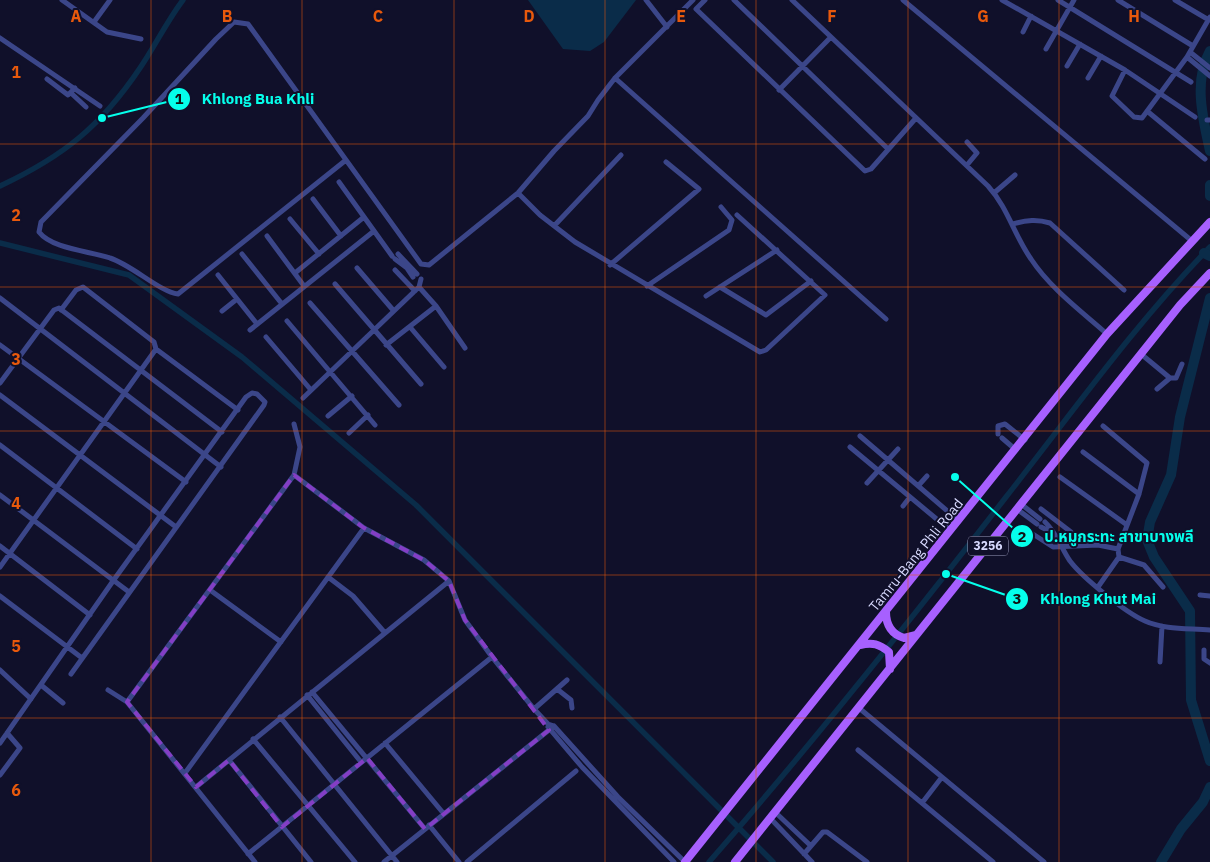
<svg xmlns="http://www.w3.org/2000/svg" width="1210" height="862" font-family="'IBM Plex Sans','Noto Sans Thai',sans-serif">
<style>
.water{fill:#0a2c49}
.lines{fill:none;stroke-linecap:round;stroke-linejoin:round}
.canal{stroke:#0a2c49;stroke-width:5.5}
.river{stroke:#0a2c49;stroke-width:10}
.minor{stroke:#3b4689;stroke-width:5}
.primary{stroke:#a760ff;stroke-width:8}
.marked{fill:none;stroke:#843ec5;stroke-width:4;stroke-dasharray:10 6;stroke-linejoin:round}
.grid{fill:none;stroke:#e8590c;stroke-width:1;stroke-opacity:0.55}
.labels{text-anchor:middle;stroke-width:4;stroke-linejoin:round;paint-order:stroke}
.shield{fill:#10102a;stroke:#9d9ebf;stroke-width:1}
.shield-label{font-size:12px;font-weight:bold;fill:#d9dbff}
.street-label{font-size:14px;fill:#d9dbff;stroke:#10102a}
.grid-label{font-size:16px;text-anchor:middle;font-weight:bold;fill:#e8590c;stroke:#10102a;stroke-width:4;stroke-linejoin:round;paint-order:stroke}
.leader{fill:none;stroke:#05ffeb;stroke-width:2}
.callout-dot{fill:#05ffeb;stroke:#10102a;stroke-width:2}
.mark-label{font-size:15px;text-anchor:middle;font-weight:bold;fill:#111}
.callout-label{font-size:15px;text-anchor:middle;font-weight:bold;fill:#05ffeb;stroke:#10102a;stroke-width:4;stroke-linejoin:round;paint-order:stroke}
</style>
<rect width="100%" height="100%" fill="#10102a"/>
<!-- water -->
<path class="water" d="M528,0H636L604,42L590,51L563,49Z"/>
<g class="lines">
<!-- canal -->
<path class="canal" d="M0,186C64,156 101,126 140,68C155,46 167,21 183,0
M0,243L129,275L242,357L416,505L773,862
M709,862C812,744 910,621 1006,497C1072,413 1135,324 1210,247"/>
<!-- river -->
<path class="river" d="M1210,51C1193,81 1203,119 1210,151
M1210,185V196
M1204,253L1210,256
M1210,298L1180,417L1171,475L1150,522L1147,540L1154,557L1190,611L1191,700L1210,761
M1161,862L1181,829L1203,802L1210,787"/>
<!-- minor -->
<path class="minor" d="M62,0L107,32L141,39
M646,0L667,27
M705,0L696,9L865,171L871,169L916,118
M734,0L888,149
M792,0L988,186C1008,208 1014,235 1031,259C1050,288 1081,311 1107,334
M903,0L1192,241
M1002,0L1125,70L1195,117
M1058,0L1191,82
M1118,0L1193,46
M1175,0L1209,20
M94,22L110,0
M1023,32L1031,16
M0,38L100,106
M1046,49L1074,0
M1190,52L1210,68
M1187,57L1210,76
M1067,66L1080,44
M1125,70L1112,96L1134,117L1142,118L1187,57L1210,17
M615,78L886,319
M1088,78L1101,56
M47,79L68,95L75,88
M779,90L830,38
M71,93L86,107
M1147,111L1205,159
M1207,120H1210
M346,160L178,294C160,292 132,265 110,258C90,251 52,249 39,232L41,222L143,118L216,39L234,22L248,24L421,264L429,265L518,193L554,151L588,116L598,100L615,78L693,0
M967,165L977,153L967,142
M339,182L392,256
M518,193L540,215L575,242L760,352L766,350L825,295L737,215
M994,193L1015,175
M313,199L341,236
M290,219L319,254
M1013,224C1027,220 1037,219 1050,223L1124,290
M554,226L621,155
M267,236L304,286
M242,254L282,304
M398,254L417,274
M395,259L407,268L413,277
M610,265L699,189L666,162
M357,268L393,310
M395,270L415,291
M295,273L364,217
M218,275L257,324
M335,284L421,384
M647,286L729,230L732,220L721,207
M419,287L436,306L465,348
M720,287L766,315L811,281
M706,296L777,250
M0,298L221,467
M310,303L399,405
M61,310L76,290L83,287L154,342L156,349L238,410
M222,311L237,299
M287,321L375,425
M410,327L444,367
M250,330L374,231
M266,337L311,390
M0,345L186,482
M386,345L436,306
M1141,354L1170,378
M0,383L54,310L59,308L222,432
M1157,389L1170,378H1176L1182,364
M0,395L176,527
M303,398L419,287L421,279
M328,416L352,396
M294,424L300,447L294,475L364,528L424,560L449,581L465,620L492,657L534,709L548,724L554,726L618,797L685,862
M1103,426L1147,463L1139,494L1118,549L1119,557L1144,565L1163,587
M349,433L368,415
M998,434V426L1005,424L1025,440
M860,436L959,521
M1002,438L1016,450
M0,445L137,549
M850,447L951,531
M1083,452L1139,494
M1060,477L1127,525
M867,483L898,449
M918,486L927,476
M0,495L129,592
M1021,504L1040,519
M903,506L910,497
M1017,509L1037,524
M1041,509L1071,532L1081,545
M1045,522C1057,533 1061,548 1070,561C1083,578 1126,613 1145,621C1165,630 1189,628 1210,630
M1022,527L1053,547L1098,545L1118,549
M1041,527L1053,533
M0,546L90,615
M0,567L156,349
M328,577L353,596L385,633
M1098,587L1119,557
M210,590L281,642
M1200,595L1210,596
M0,596L82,658
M1204,650V659L1210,663
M1160,662L1162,626
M0,670L31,699
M41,685L63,703
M557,689L571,700L572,708
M108,690L127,702L255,862
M312,692L425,829
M307,695L361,762
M127,702L294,475
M859,708L1044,862
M534,709L567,680
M280,717L397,862
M548,727L582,767L674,862
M253,739L355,862
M0,743L113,581L246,397L252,393L257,394L265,402L264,405L71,674
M385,743L444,814
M858,750L993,862
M229,760L311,862
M185,773L364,528
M0,775L20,748L7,733
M196,787L449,581
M922,803L942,777
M776,813L811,846
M771,819L812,862
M429,825L459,862
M248,854L492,657
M804,854L823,832H827L867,862
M384,862L554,726
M467,862L576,771"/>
<!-- primary -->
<path class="primary" d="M886,612C886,625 891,634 904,638L916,635
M860,645C873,642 879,644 889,652L890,669
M685,862L1107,334L1210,222
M735,862L1180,305L1210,273"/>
</g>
<!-- marked area -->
<path class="marked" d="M294,475L364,528L424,560L449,581L465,620L549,730L425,829L367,758L282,827L229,760L196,787L127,702Z"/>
<!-- grid -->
<path class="grid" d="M151,0V862M302,0V862M454,0V862M605,0V862M756,0V862M908,0V862M1059,0V862M0,144H1210M0,287H1210M0,431H1210M0,575H1210M0,718H1210"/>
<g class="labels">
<!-- shield labels -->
<rect class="shield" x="968" y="536.5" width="40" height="19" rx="4"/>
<g class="shield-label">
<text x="988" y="550">3256</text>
</g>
<!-- street labels -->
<g class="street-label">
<text transform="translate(916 555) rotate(-51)" y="5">Tamru-Bang Phli Road</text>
</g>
</g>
<g class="grid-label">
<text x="76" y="22">A</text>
<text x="227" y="22">B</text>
<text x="378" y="22">C</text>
<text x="529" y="22">D</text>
<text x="681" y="22">E</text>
<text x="832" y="22">F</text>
<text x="983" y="22">G</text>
<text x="1134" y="22">H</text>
<text x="16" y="78">1</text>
<text x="16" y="221">2</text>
<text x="16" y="365">3</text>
<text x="16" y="509">4</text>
<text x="16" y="652">5</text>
<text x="16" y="796">6</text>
</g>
<!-- callouts -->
<path class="leader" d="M102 118L179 99M955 477L1022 536M946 574L1017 599"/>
<g class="callout-dot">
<circle cx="102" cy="118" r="5"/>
<circle cx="955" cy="477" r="5"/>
<circle cx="946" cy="574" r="5"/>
<circle cx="179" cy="99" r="12"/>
<circle cx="1022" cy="536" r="12"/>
<circle cx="1017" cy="599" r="12"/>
</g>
<g class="mark-label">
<text x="179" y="104">1</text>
<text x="1022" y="542">2</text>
<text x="1017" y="604">3</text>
</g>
<g class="callout-label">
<text x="258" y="104">Khlong Bua Khli</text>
<text x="1119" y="542">ป.หมูกระทะ สาขาบางพลี</text>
<text x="1098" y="604">Khlong Khut Mai</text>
</g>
</svg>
